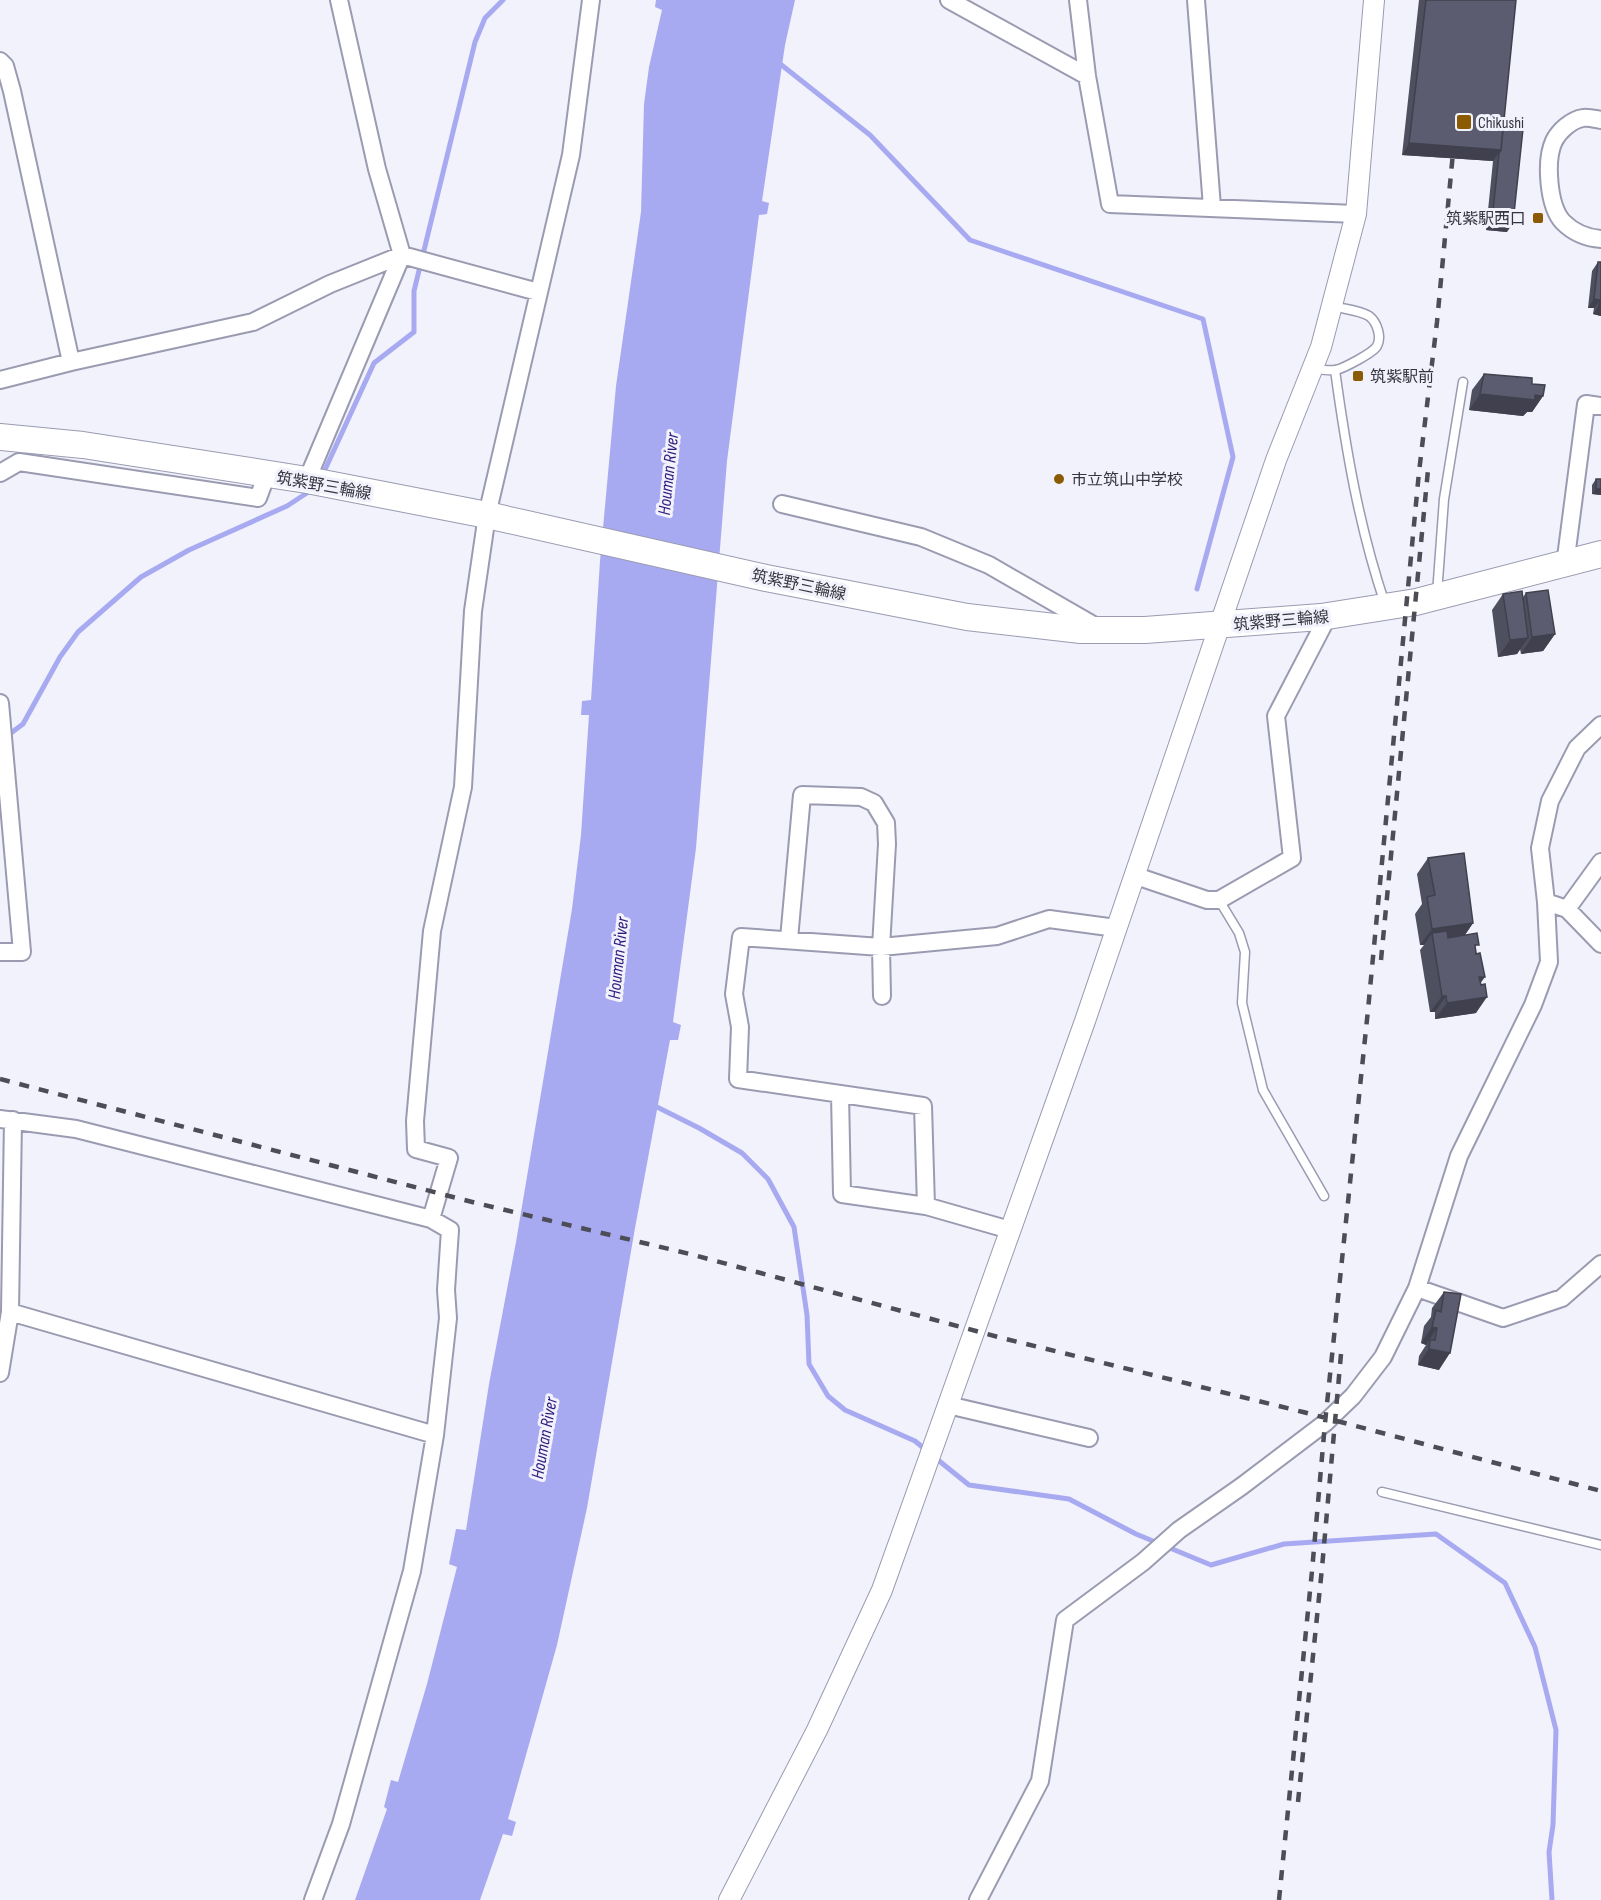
<svg xmlns="http://www.w3.org/2000/svg" width="1601" height="1900" font-family="'Sofia Sans Condensed','Noto Sans JP',sans-serif">
<style>
.water{fill:#a8aaf1}
.lines{fill:none;stroke-linecap:round;stroke-linejoin:round}
.stream{stroke:#a8aaf1;stroke-width:5}
.service-casing{stroke:#9a9bb1;stroke-width:11}
.minor-casing{stroke:#9a9bb1;stroke-width:20}
.tertiary-casing{stroke:#9a9bb1;stroke-width:22}
.primary-casing{stroke:#9a9bb1;stroke-width:28}
.service{stroke:#fff;stroke-width:8}
.minor{stroke:#fff;stroke-width:16}
.tertiary{stroke:#fff;stroke-width:20}
.primary{stroke:#fff;stroke-width:26}
.rail{stroke:#4c4d56;stroke-width:4.5;stroke-dasharray:10 10;stroke-linecap:butt}
.wall{fill:#4e4f5f}
.shaded-wall{fill:#40404e}
.building{fill:#5b5c6f;stroke:#40404e;stroke-width:1.5}
.poi-dot{fill:#8b5b03;stroke:#f1f2fb;stroke-width:2}
.labels{text-anchor:middle;stroke-width:6;stroke-linejoin:round;paint-order:stroke}
.poi-label{font-size:16px;fill:#34353e;stroke:#f1f2fb;text-anchor:start}
.street-label{font-size:16px;fill:#34353e;stroke:#f1f2fb}
.water-label{font-size:18px;font-style:italic;fill:#2e197d;stroke:#f1f2fb}
</style>
<rect width="100%" height="100%" fill="#f1f2fb"/>
<!-- water -->
<path class="water" d="M656,0H795L785,45L762,201L769,203L767,214L759,215L727,461L696,848L673,1022L681,1025L678,1040H670L635,1228L587,1508L557,1645L508,1819L516,1822L512,1836L503,1834L480,1900H355L387,1809L384,1807L391,1780L398,1782L427,1684L457,1567L449,1564L456,1529L466,1530L489,1384L516,1242L572,909L581,835L589,715H581L582,701L591,700L600,561L616,386L641,212L644,104L649,67L662,10L655,7Z"/>
<g class="lines">
<!-- stream -->
<path class="stream" d="M779,63L870,135L970,240L1203,319L1233,457L1197,589
M323,474L374,363L414,332V291L475,42L485,18L503,0
M7,736L23,724L60,657L78,632L141,577L189,550L287,506L313,489
M651,1104L699,1128L742,1153L768,1179L794,1227L807,1315L809,1364L828,1396L845,1410L915,1441L926,1450
M933,1456L969,1485L1069,1499L1136,1534L1211,1565L1284,1544L1436,1534L1505,1583L1535,1647L1556,1730L1553,1825L1549,1852L1552,1900"/>
<defs>
<path id="service" d="M1312,369C1320,369 1329,371 1336,370C1344,368 1373,353 1377,346C1382,337 1377,322 1369,316C1359,310 1343,309 1332,306
M1335,370C1346,450 1359,527 1385,604
M1437,594L1444,499L1463,382
M1219,900L1239,933L1245,952L1242,1003L1263,1090L1324,1196
M1382,1492L1601,1545"/>
<path id="minor" d="M949,0L1087,76
M1078,0L1087,76L1110,204L1356,214
M1196,0L1212,207
M0,61L5,66L12,91L71,362
M1601,120C1595,119 1588,117 1583,118C1571,120 1559,131 1554,141C1545,160 1548,206 1563,222C1573,232 1587,238 1601,239
M0,380L71,362L253,322L330,284L402,255L538,292
M0,473L19,462L258,498L267,474
M307,480L402,255L377,169L339,0
M782,504L921,537L989,565L1100,629
M1565,565L1586,404L1601,406
M0,703L22,952H0
M1142,878L1207,900H1219L1292,858L1276,716L1328,616
M1546,902L1567,909L1601,944
M1567,909L1601,862
M789,939L802,795L861,797L874,803L886,823L887,844L881,947L882,996
M840,1094L842,1194L926,1206L1010,1230
M0,1119L76,1129L431,1219L450,1230L446,1290L448,1318L435,1435L412,1571L341,1824L313,1900
M926,1206L923,1106L738,1079L740,1027L734,994L741,937L881,947L997,936L1049,919L1116,928
M431,1219L449,1158L416,1149L415,1121L432,931L463,787L473,611L487,515L571,155L591,0
M1417,1288L1503,1318L1562,1298L1601,1264
M10,1312L435,1435
M0,1373L10,1312L13,1120
M948,1405L1089,1438
M978,1900L1040,1781L1065,1620L1143,1562L1179,1530L1242,1486L1325,1423L1353,1396L1383,1357L1417,1288L1459,1156L1533,1005L1549,962L1546,902L1540,848L1550,801L1577,748L1601,725"/>
<path id="tertiary" d="M729,1900L817,1730L882,1590L1085,1021L1276,460L1321,347L1356,214L1374,0"/>
<path id="primary" d="M0,437L83,445L307,480L487,515L766,578L967,617L1081,630H1145L1321,617L1416,602L1601,554"/>
</defs>
<!-- service casing -->
<use href="#service" class="service-casing"/>
<!-- minor casing -->
<use href="#minor" class="minor-casing"/>
<!-- tertiary casing -->
<use href="#tertiary" class="tertiary-casing"/>
<!-- primary casing -->
<use href="#primary" class="primary-casing"/>
<!-- service -->
<use href="#service" class="service"/>
<!-- minor -->
<use href="#minor" class="minor"/>
<!-- tertiary -->
<use href="#tertiary" class="tertiary"/>
<!-- primary -->
<use href="#primary" class="primary"/>
<!-- rail -->
<path class="rail" d="M1381,960L1428,470
M0,1079L476,1203L690,1254L1002,1338L1303,1412L1601,1491
M1298,1802L1322,1568L1341,1354
M1279,1900L1312,1571L1325,1423L1368,1010L1419,472L1437,322L1454,142"/>
</g>
<!-- wall -->
<path class="wall" d="M1419,0H1516L1503,127L1507,232L1486,230L1493,161L1402,155Z
M1598,262L1601,316L1593,314L1594,308H1588L1592,271Z
M1484,374L1532,384L1543,396L1532,412H1527L1523,416L1469,410L1472,390Z
M1596,479L1601,495L1592,494V485Z
M1526,593L1555,634L1543,651L1521,654L1520,649L1517,654L1498,657L1492,610L1503,594L1523,597Z
M1428,858L1473,923L1465,935L1476,949L1480,983L1476,1013L1435,1019V1012H1430L1420,950L1424,945H1420L1415,914L1422,904L1417,874Z
M1444,1292L1439,1370L1418,1365L1419,1356L1426,1345L1421,1343L1424,1326L1431,1317L1432,1308Z"/>
<!-- shaded-wall -->
<path class="shaded-wall" d="M1409,143L1501,150L1493,161L1402,155Z
M1492,221L1513,223L1507,232L1486,230Z
M1594,299L1600,300L1594,308H1588Z
M1599,306H1601V316L1593,314Z
M1480,394L1535,395L1543,396L1532,412H1527L1523,416L1469,410Z
M1596,489H1601V495L1592,494Z
M1555,634L1543,651L1521,654L1532,637Z
M1528,638L1517,654L1498,657L1510,640Z
M1473,923L1462,939L1433,943L1432,933L1424,945H1420L1432,929Z
M1479,977H1485L1473,993Z
M1442,996H1446L1435,1012H1430Z
M1487,997L1476,1013L1435,1019L1447,1003Z
M1432,1327L1437,1328L1426,1345L1421,1343Z
M1429,1349L1450,1353L1439,1370L1418,1365Z"/>
<!-- building -->
<path class="building" d="M1426,0H1516L1501,150L1409,143Z
M1503,127L1523,129L1513,223L1492,221L1499,153L1501,150Z
M1598,262H1601V306H1599L1600,300L1594,299Z
M1484,374L1532,378V384L1545,385L1543,396L1535,395V400L1480,394Z
M1596,479H1601V489H1596Z
M1548,590L1555,634L1532,637L1526,593Z
M1522,591L1528,638L1510,640L1503,594Z
M1464,853L1473,923L1432,929L1427,897L1435,895L1428,858Z
M1447,931L1448,938L1477,933L1479,945H1475L1476,954L1480,953L1485,977H1479L1481,985L1485,984L1487,997L1447,1003L1446,996H1442L1432,933Z
M1444,1292L1461,1294L1450,1353L1429,1349L1430,1340H1435L1437,1328L1432,1327L1436,1310L1441,1312Z"/>
<!-- markers -->
<g class="poi-dot">
<rect x="1456" y="114" width="16" height="16" rx="3"/>
<rect x="1532" y="212" width="12" height="12" rx="3"/>
<rect x="1352" y="370" width="12" height="12" rx="3"/>
<circle cx="1059" cy="479" r="6"/>
</g>
<g class="labels">
<!-- poi labels -->
<g class="poi-label">
<text x="1478" y="128">Chikushi</text>
<text x="1526" y="224" text-anchor="end">筑紫駅西口</text>
<text x="1370" y="382">筑紫駅前</text>
<text x="1071" y="485">市立筑山中学校</text>
</g>
<!-- street labels -->
<g class="street-label">
<text transform="translate(324 485) rotate(10)" y="6">筑紫野三輪線</text>
<text transform="translate(799 584) rotate(12)" y="6">筑紫野三輪線</text>
<text transform="translate(1281 620) rotate(-5)" y="6">筑紫野三輪線</text>
</g>
<!-- water labels -->
<g class="water-label">
<text transform="translate(668 474) rotate(-84)" y="6">Houman River</text>
<text transform="translate(618 958) rotate(-84)" y="6">Houman River</text>
<text transform="translate(544 1438) rotate(-80)" y="6">Houman River</text>
</g>
</g>
</svg>
